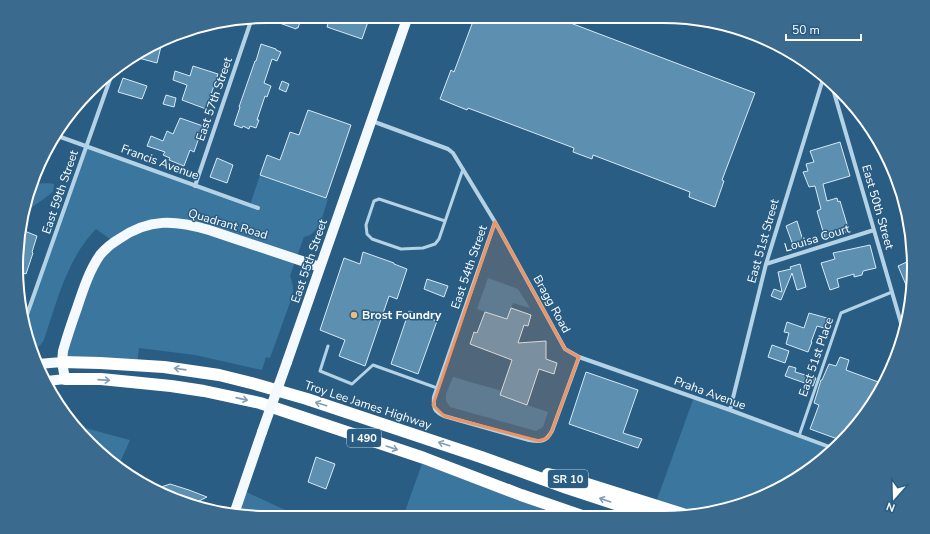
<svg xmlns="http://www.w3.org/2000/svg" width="930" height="534" font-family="'Nunito Sans',sans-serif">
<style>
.green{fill:#3a769e}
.building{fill:#5d8fb0;stroke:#d6e9f5}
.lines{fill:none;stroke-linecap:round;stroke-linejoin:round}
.lane{stroke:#b3d2e6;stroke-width:3}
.street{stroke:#b3d2e6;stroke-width:4}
.primary{stroke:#f4f9fe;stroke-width:10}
.highway{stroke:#fff;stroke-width:12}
.primary-bridge{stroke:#f4f9fe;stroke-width:10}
.oneway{stroke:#7f9eb5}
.marked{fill:#f09361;fill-opacity:0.2;stroke:#f09361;stroke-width:3;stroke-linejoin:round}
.poi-dot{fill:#edbc7a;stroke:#295d83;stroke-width:1.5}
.labels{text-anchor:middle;stroke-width:3;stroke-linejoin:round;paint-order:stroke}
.shield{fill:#295d83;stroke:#bfceda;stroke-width:1}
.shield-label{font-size:11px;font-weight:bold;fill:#fff}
.street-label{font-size:12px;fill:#fff;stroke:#295d83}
.poi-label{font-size:12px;font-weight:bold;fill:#fff;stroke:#295d83;text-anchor:start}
.rim{fill:none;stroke:#fff;stroke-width:2}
</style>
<rect width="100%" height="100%" fill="#295d83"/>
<!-- green -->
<path class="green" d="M87,146L250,205L260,175L328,199C325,208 320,230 310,235C309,236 306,236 304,237L290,276C293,283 294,290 292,297L270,358L266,357L262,370L195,355L139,348L137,364L62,362L84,287L114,242L96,229C67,259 57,301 44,340C41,346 37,348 30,350L24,323Z
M48,183L54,184L53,192L23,214L25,202L33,184Z
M488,278L518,289L530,308L513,303L507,319L477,309Z
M453,377L502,391L501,396L548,412L543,427L536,431L450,407L446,401V394Z
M694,397L835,449L789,484L743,505L689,516L655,505Z
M74,425L130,440L118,467Z
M424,458L582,517H403Z
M242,490L296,515L342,517H250L234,514Z"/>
<!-- building -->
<path class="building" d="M267,16H291L301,19L298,28H296V29L263,17Z
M330,16H370L362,39L327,27Z
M475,16H552L755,93L722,180L724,181L715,207L689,197L690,192L593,155L592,159L573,152L574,148L468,108L467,110L440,99L451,70L454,72Z
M162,42L157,63L135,57Z
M261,44L276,49V50L281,52L277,61L272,59L264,83L271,86L267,97L265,96L257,120H259L256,128L250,126L249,129L243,126L242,128L234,125L240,107H239L255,61H256Z
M193,66L218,74L206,109L182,100L187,85L173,80L175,71L190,76Z
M123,78L147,86L142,99L118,92Z
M282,81L289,84L286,92L279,89Z
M166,95L176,98L174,107L163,104Z
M308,110L351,125L326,198L260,175L267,155L280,160L290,132L299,135Z
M180,118L203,126L194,152L190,150L184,166L169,160L170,158L163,155L165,152L147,146L151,136L163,141L167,131L173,134Z
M840,142L850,176L823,184L827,201L837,198L838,202L840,201L849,231L825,238L817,211L821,209L815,186L809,187L803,172L808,171L806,164L814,162L810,151Z
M217,158L233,165L227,183L210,177Z
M797,221L804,244L794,248L786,226Z
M22,230L37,236L32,252L33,253L26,274L18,271Z
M870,245L876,268L863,271L862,275L854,277V274L837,279L839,287L830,290L821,263L835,259L833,253Z
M363,252L394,263V264L407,269L397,299L389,296L365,366L339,356L345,340L320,330L344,258L360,264Z
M909,261V292L898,266Z
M800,264L806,287L797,290L792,273L781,300L771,296L774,289L782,292L778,272L791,269L790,267Z
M427,279L448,286L444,297L424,289Z
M511,308L531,315L528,326L524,325L518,343L546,341V359L557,363L554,374L539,369L527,405L500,395L512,360L470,344L474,332L477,333L485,312L507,319Z
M409,311L437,321L418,374L391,364Z
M809,313L827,318L824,328L817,326L811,342H812L808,352L786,344L789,333L784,332L787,322L804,328Z
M772,345L789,351L785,363L768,357Z
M840,357L849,360L846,370L881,383L872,406L843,441L810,429L819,405L814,403L821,380H822L829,364L836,366Z
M789,366L796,368L795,372L816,378L813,386L785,376Z
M586,372L638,390L623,433L642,439L638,448L569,424Z
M316,457L335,464L326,489L308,482Z
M170,484L189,490L207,497L195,503L184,504L168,496L161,487Z"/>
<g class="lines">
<!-- lane -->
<path class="lane" d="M445,221L379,199L374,201L366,225L367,234L372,239L401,249L423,248L435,244L439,239L463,169
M328,346L320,371L352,384L373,365L437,388
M799,436L841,313L892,292"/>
<!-- street -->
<path class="street" d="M833,89L903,330
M372,121L448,149L453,153L495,222L565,349L579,357L730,410L835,449
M55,135L258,208
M195,186L252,18
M495,222L434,397C433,408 434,411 444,416L529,440C541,442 546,442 552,431L579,357
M766,264L874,230
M24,323L114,68
M730,410L766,264L823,79"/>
<!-- primary -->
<path class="primary" d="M287,362L408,16
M38,364L62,362
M47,381L65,379L62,362L63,351C67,337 72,322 77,308C83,290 89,271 100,255C105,249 112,243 119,239C149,218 175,220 209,230L320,267
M234,514L262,432"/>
<!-- highway -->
<path class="highway" d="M62,362L100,363L164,367L219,375L255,384L307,399L481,457L567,488L655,517
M65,379H101L171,386L204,391L260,403L424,458L521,495L585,517
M548,474L581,482L689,516"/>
<!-- primary-bridge -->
<path class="primary-bridge" d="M262,432L287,362"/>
</g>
<!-- one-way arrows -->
<defs><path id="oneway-shaft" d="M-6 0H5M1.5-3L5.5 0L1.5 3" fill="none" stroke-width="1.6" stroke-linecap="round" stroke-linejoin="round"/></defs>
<g class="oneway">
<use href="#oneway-shaft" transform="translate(180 369) rotate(-172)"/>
<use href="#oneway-shaft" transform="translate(104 380) rotate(4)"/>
<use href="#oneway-shaft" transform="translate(242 399) rotate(13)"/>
<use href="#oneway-shaft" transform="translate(321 404) rotate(-162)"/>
<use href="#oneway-shaft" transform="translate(444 444) rotate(-162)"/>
<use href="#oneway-shaft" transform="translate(392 448) rotate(19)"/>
<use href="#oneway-shaft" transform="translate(605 500) rotate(-161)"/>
</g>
<!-- marked area -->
<path class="marked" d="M495,222L565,349L579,357L552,431L548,438L539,441L444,416L433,405Z"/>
<!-- markers -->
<circle class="poi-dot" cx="354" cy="315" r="4"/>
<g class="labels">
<!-- shield labels -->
<g class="shield">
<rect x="347" y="429" width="34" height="18" rx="3"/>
<rect x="548" y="470" width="40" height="18" rx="3"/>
</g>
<g class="shield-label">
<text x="364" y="442">I 490</text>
<text x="568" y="483">SR 10</text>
</g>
<!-- street labels -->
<g class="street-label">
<text transform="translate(214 99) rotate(-71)" y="4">East 57th Street</text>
<text transform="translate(160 162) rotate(20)" y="4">Francis Avenue</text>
<text transform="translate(60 192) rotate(-71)" y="4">East 59th Street</text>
<text transform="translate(878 207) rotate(74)" y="4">East 50th Street</text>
<text transform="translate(228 224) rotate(16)" y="4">Quadrant Road</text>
<text transform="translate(817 238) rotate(-17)" y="4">Louisa Court</text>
<text transform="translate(763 241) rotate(-74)" y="4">East 51st Street</text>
<text transform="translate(309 261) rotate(-71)" y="4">East 55th Street</text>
<text transform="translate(469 267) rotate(-71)" y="4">East 54th Street</text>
<text transform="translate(552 304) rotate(61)" y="4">Bragg Road</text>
<text transform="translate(816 357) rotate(-71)" y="4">East 51st Place</text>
<text transform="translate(710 393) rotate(20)" y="4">Praha Avenue</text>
<text transform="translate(368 405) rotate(18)" y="4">Troy Lee James Highway</text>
</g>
<!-- poi labels -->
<g class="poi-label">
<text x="362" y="319">Brost Foundry</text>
</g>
</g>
<!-- crop -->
<path d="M0 0H930V534H0ZM267 23H663A244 244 0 0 1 907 267V267A244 244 0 0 1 663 511H267A244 244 0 0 1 23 267V267A244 244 0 0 1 267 23Z" fill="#3a6a8d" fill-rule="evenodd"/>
<path class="rim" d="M267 23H663A244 244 0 0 1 907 267V267A244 244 0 0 1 663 511H267A244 244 0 0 1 23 267V267A244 244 0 0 1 267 23Z"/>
<!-- north arrow -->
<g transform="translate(894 498) rotate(200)" stroke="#295d83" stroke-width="3" paint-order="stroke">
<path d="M0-3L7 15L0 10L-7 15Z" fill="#ffffff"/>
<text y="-6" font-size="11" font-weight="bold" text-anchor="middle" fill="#ffffff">N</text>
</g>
<!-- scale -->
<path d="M786 34v6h75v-6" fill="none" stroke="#ffffff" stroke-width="2"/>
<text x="792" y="34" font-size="12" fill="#ffffff" stroke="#295d83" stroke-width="3" paint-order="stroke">50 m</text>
</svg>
